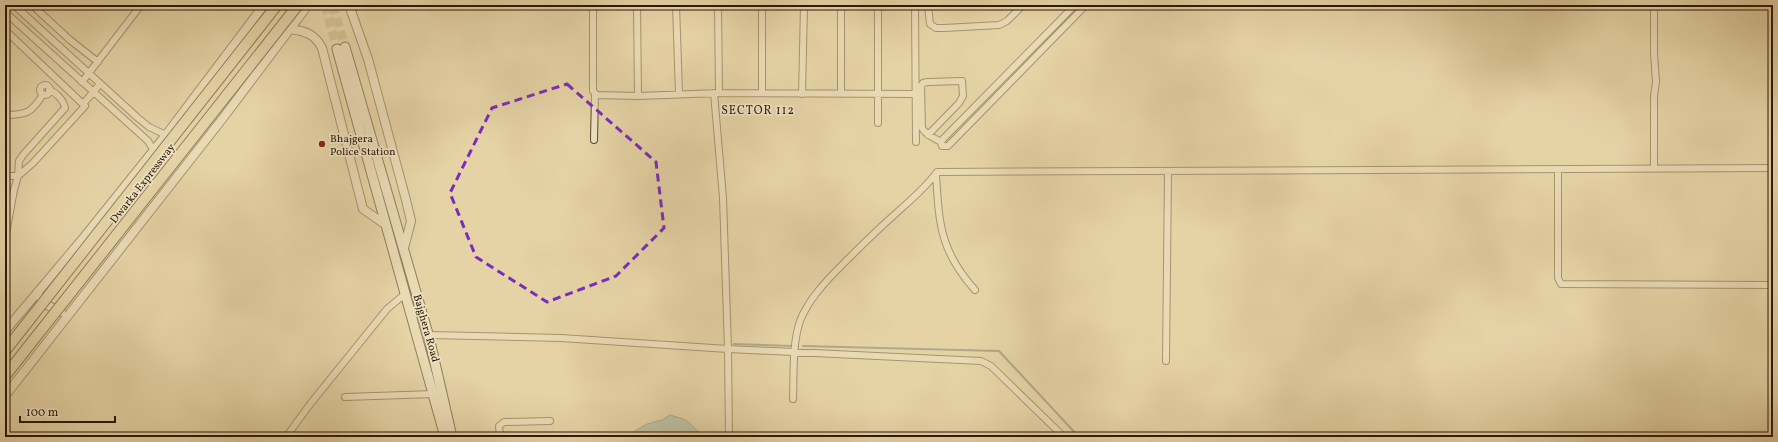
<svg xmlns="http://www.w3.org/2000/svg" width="1778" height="442" font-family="Vollkorn,serif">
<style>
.water{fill:#96b7ac;stroke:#6c7768}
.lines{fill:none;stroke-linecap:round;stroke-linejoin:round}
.stream{stroke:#6c7768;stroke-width:2}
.secondary-tunnel{stroke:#c0ae85;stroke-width:9;stroke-dasharray:9 4.5;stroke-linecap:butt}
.minor-casing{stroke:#5a472b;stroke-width:8}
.tertiary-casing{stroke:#5a472b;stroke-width:10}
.secondary-casing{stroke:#2c1802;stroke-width:11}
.minor{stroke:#eee2c5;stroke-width:6}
.tertiary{stroke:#eee2c5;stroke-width:8}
.secondary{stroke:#eee2c5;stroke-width:9}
.trunk-bridge-casing{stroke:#2c1802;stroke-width:12;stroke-linecap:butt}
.trunk-bridge{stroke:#e5d3a6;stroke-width:10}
.marked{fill:none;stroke:#7b2cbf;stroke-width:3;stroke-dasharray:8 5;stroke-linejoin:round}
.poi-dot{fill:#8f2418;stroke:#eee2c5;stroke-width:1.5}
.labels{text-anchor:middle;stroke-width:3.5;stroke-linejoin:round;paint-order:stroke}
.poi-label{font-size:11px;fill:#2c1802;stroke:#eee2c5;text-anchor:start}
.street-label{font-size:11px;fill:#2c1802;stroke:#eee2c5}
.neighbourhood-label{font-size:12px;letter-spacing:1px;fill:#2c1802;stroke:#eee2c5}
</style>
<rect width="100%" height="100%" fill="#e5d3a6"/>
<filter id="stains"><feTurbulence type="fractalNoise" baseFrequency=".005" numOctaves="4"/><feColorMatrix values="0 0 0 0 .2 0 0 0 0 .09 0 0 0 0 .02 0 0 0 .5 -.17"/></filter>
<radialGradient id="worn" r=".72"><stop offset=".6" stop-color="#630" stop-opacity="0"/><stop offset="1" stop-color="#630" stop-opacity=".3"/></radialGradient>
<!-- water -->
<path class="water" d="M670,415L686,420L702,435L701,437H629L630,434L647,424L662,420Z"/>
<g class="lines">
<!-- stream -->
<path class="stream" d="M734,344L793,346
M803,346L999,351L1079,437"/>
<!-- secondary-tunnel -->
<path class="secondary-tunnel" d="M325,5L337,49
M333,5L345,47"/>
<defs>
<path id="minor" d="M14,5L138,118L149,127L166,135
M32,5L70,40L98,62
M593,5V91L597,95L638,96L719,93L915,94
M637,5L638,96
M676,5L679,94
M718,5L719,93
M878,5V123
M915,5L916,142
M928,5L930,24L936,28H944L999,25L1007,21L1023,5
M1075,5L943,139L941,142L942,146H948L1086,5
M5,12L148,141L153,149
M5,30L85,106L33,163L18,176L14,190L5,239
M82,82L141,5
M40 90a5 5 0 1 1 10 0a5 5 0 1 1-10 0Z
M714,93L723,198L728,349L729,437
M762,93V5
M802,94L804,5
M841,94V5
M83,104L100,84
M5,115C26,115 32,113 43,94
M928,135L959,103L963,96L962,81L928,82L923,83L921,86L922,128C926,135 934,138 941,142
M594,140L595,94
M1654,168V96L1656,82L1654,53V5
M1558,169V278L1561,284L1773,285
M936,174C939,224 940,251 975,290
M5,176H18
M18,176L19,161L23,155L65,108C64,101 56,92 49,90
M429,335L561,338L728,349L981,361L991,366L1064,437
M1166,361L1168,172
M345,397L434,394
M793,399C794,374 792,345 800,321C808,300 826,281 842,265C858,249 875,232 892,217C908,202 924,190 937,172L1773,168
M286,437L311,403L387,309L405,294
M500,437L499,426L504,422L550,421"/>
<path id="tertiary" d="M349,5L368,59L406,200L411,221L404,248
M290,29C305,31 315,34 322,48L363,209L386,225
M40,297L45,304L61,312
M5,331L85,236L166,135L264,5
M5,396L223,118L308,5"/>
<path id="secondary" d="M345,47L429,337L452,437
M337,49L445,437"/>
</defs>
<!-- minor casing -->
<use href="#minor" class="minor-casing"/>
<!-- tertiary casing -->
<use href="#tertiary" class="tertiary-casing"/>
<!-- secondary casing -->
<use href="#secondary" class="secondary-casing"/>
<!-- minor -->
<use href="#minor" class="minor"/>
<!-- tertiary -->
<use href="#tertiary" class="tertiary"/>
<!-- secondary -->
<use href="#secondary" class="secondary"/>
<defs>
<path id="trunk-bridge" d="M5,351L277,5
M5,376L298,5"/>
</defs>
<!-- trunk-bridge casing -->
<use href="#trunk-bridge" class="trunk-bridge-casing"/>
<!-- trunk-bridge -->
<use href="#trunk-bridge" class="trunk-bridge"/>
</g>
<!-- marked area -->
<path d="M0 0H1778V442H0ZM567,84L656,162L664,228L616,276L547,302L476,257L450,193L492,108Z" fill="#e5d3a6" fill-opacity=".55" fill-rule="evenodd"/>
<path class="marked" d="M567,84L656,162L664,228L616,276L547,302L476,257L450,193L492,108Z"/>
<!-- markers -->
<circle class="poi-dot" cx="322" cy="144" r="4"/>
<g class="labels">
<!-- poi labels -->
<g class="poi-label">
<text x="330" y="142">Bhajgera<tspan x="330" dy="13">Police Station</tspan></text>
</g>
<!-- street labels -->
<g class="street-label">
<text transform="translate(142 183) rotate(-52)" y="4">Dwarka Expressway</text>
<text transform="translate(427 328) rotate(74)" y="4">Bajghera Road</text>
</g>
<!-- neighbourhood labels -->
<g class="neighbourhood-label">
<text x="758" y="114">SECTOR 112</text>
</g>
</g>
<!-- margin -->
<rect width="1778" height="442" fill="none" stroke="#e5d3a6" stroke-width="20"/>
<rect x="6" y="6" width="1766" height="430" fill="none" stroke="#2c1802" stroke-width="2"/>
<rect x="10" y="10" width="1758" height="422" fill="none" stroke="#2c1802"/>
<!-- scale -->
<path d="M20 416v6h95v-6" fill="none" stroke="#2c1802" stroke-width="2"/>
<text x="26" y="416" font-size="12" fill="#2c1802" stroke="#eee2c5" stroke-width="3" paint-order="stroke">100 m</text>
<rect width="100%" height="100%" filter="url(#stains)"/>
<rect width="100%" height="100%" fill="url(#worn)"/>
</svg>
